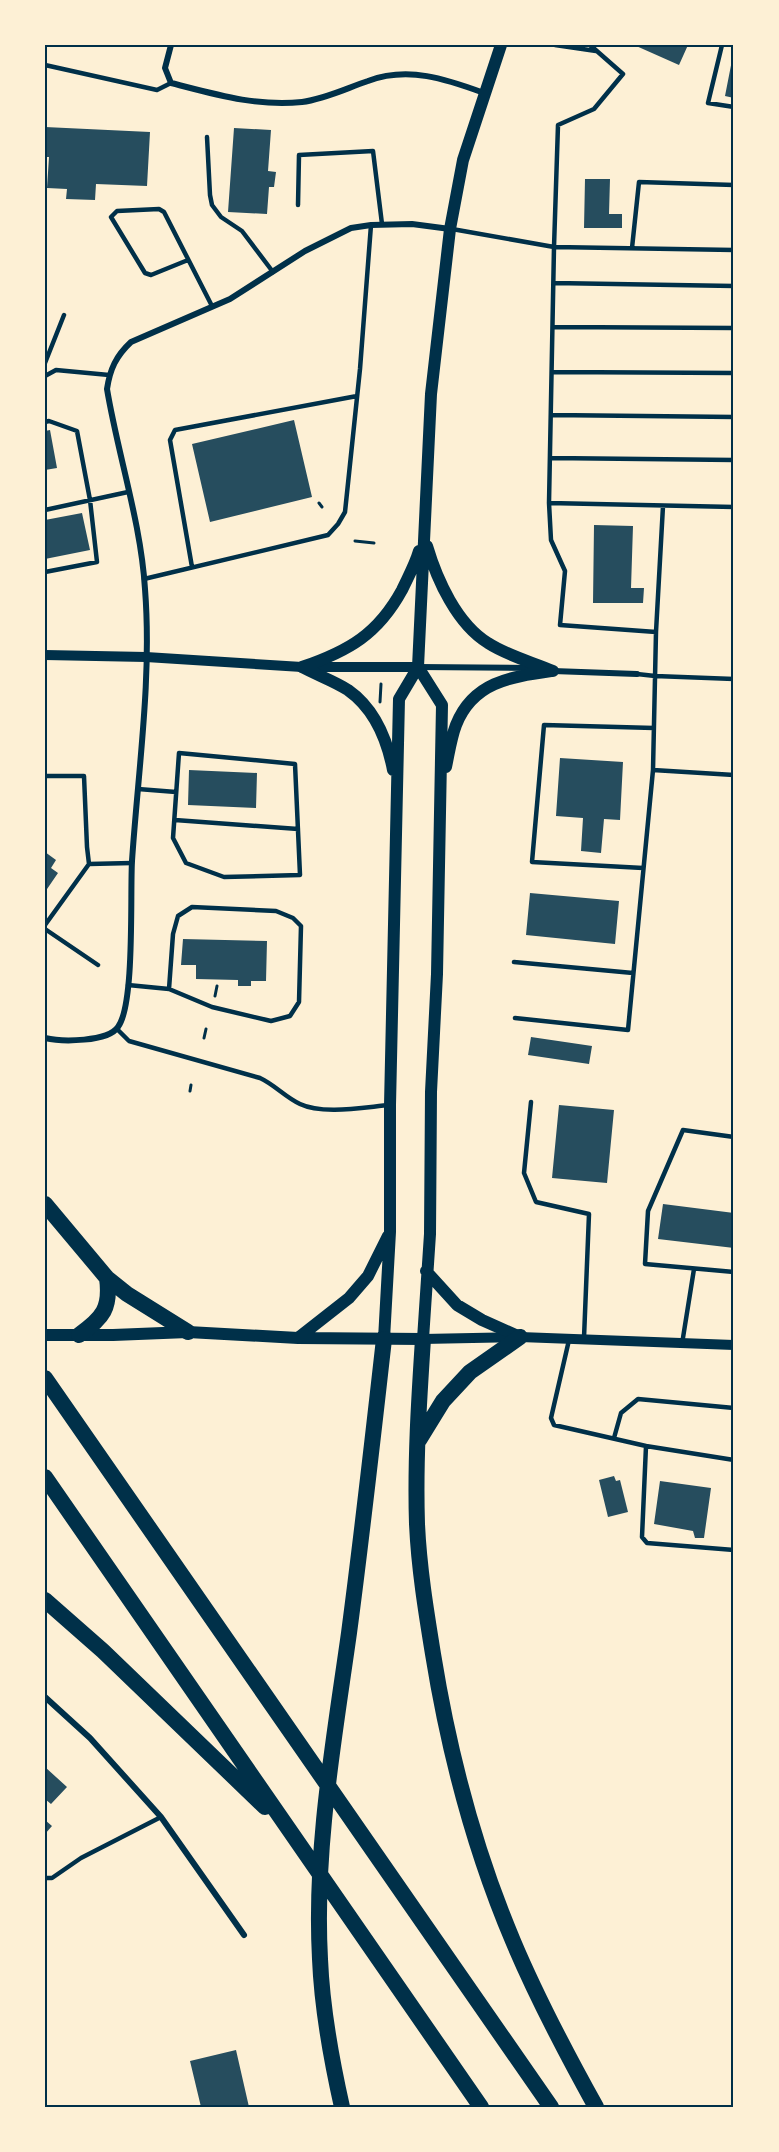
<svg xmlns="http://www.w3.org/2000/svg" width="779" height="2152" font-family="Quicksand,sans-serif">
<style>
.building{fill:#264d5e}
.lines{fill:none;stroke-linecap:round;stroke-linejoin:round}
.path{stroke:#003049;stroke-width:3}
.service{stroke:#003049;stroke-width:4.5}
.minor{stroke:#003049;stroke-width:6}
.tertiary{stroke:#003049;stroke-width:10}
.secondary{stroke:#003049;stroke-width:12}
.motorway{stroke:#003049;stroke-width:16}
.neatline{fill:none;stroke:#003049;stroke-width:2}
</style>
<rect width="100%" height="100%" fill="#fdf0d5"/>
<!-- building -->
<path class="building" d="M634,45H688L679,65Z
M733,55H734V98L725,96Z
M45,127L150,132L147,186L96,184L95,200L66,199L67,189L47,188L49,157H45Z
M234,128L271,130L268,171L276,172L274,187H269L267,214L228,212Z
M585,179H610L609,214H622V228H584Z
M294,420L312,497L210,522L192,444Z
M50,430L57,468L45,470V431Z
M82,513L90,550L45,559V520Z
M594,525L633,526L631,588H644L643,603H593Z
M560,758L623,762L620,820L604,819L601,853L581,851L583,818L556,816Z
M189,770L257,773L256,808L188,805Z
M45,852L56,860L51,868L58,873L45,892Z
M530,893L619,901L615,944L526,935Z
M183,939L267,941L266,981H251V986H238V980L196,979V965H181Z
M531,1037L592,1046L589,1064L528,1055Z
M559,1105L614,1110L607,1183L552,1178Z
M663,1204L734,1213V1248L658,1239Z
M614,1476L616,1481L620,1480L628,1512L608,1517L599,1480Z
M660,1481L711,1488L704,1538H695L693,1531L654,1524Z
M45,1767L67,1787L51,1804L45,1799Z
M45,1820L52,1826L45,1834Z
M236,2050L249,2107H201L190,2061Z"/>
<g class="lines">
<!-- path -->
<path class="path" d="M319,503L322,507
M355,541L374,543
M380,702L381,684
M215,996L217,986
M204,1038L206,1029
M190,1091L191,1085"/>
<!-- service -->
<path class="service" d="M555,45L596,51
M722,45L708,103L734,107
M45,65L157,90L171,83
M207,137L210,195L212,205L221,217L242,231L273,272
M298,205L299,155L373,151L382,224
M452,229L554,247L558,125L594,109L623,74L590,45
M632,248L639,182L734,185
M734,250L554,247L549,503L734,507
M188,260L151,275L145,273L111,217L117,211L159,209L164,212L212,306
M554,283L734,286
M553,327L734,328
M45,363L64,315
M552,372L734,373
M45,376L56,370L109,375
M551,415L734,417
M45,422L49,421L77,431L90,500L97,562L45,572
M550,458L734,460
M549,503L551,540L565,571L560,625L656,632L653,770
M45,510L128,492
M192,567L170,440L175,430L357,396
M144,579L328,535L338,524L345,512L360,369L371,225
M656,632L663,506
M637,674L655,676L734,679
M179,753L295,764L300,875L224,877L186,863L173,838Z
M45,776H84L87,847L89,864L45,925
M138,789L176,792
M175,820L298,829
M89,864L132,863
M643,868L532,862L544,725L654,728
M45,929L98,965
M514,962L633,973
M128,985L169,989L212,1007L271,1021L290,1016L299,1002L301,926L293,918L276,911L192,907L178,916L173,934L169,989
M515,1018L628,1030L653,770L734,775
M117,1029L129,1041L260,1078C275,1085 285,1097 300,1104C323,1115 365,1107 390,1105
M531,1102L524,1173L536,1202L589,1214L584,1338
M734,1137L683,1130L648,1211L645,1264L734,1272
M569,1340L551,1418L554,1425L646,1446L642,1537L647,1543L734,1550
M682,1344L694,1269
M614,1438L621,1413L638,1399L734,1408
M646,1446L734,1460
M45,1878H52L81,1858L161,1817"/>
<!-- minor -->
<path class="minor" d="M171,45L165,68L171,83C214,94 257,107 302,102C325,99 347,88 368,81C408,66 446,79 484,93
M418,667L534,668
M553,671L637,674
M45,1038C62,1042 108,1042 118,1027C135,1004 130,895 132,861C138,771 152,679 145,589C141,523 118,455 107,389C110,369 116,356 131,342L230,299L305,251L351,228L371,225L412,224L450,229
M45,1697L90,1738L161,1817L244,1935"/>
<!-- tertiary -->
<path class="tertiary" d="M45,655L146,657L302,667H418
M423,1339L520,1337L734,1345"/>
<!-- secondary -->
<path class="secondary" d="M427,546C437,580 457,624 488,643C508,656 532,662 553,671
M302,667C349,651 378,634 402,590C408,577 415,565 419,551
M302,667C317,675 334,681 348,690C375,709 387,739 393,770
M446,767C449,753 451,738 456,725C473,682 510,677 552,671
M426,1271L457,1305L482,1320L520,1337
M45,1335H113L188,1332L298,1338L423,1339L430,1234L431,1092L437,974L442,705L418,667
M298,1338L349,1298L368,1276L388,1236
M384,1339L390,1232V1105L399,699L418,667L431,394L450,229L463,160L501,45"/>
<!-- motorway -->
<path class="motorway" d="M45,1204L107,1278L127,1294L188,1332
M79,1335C103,1318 111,1308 107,1278
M423,1339C419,1400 415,1462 417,1524C419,1568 426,1611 433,1654C449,1753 474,1849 513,1941C537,1998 566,2053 596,2107
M45,1378L551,2107
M419,1440L443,1401L470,1372L520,1337
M45,1477L481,2107
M45,1600L103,1651L265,1807
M342,2107C331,2058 322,2009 320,1959C314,1850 334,1740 349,1633C362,1535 373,1437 384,1339"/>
</g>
<!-- border -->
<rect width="779" height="2152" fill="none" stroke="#fdf0d5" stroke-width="93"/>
<rect x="46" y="46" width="686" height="2060" class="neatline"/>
</svg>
